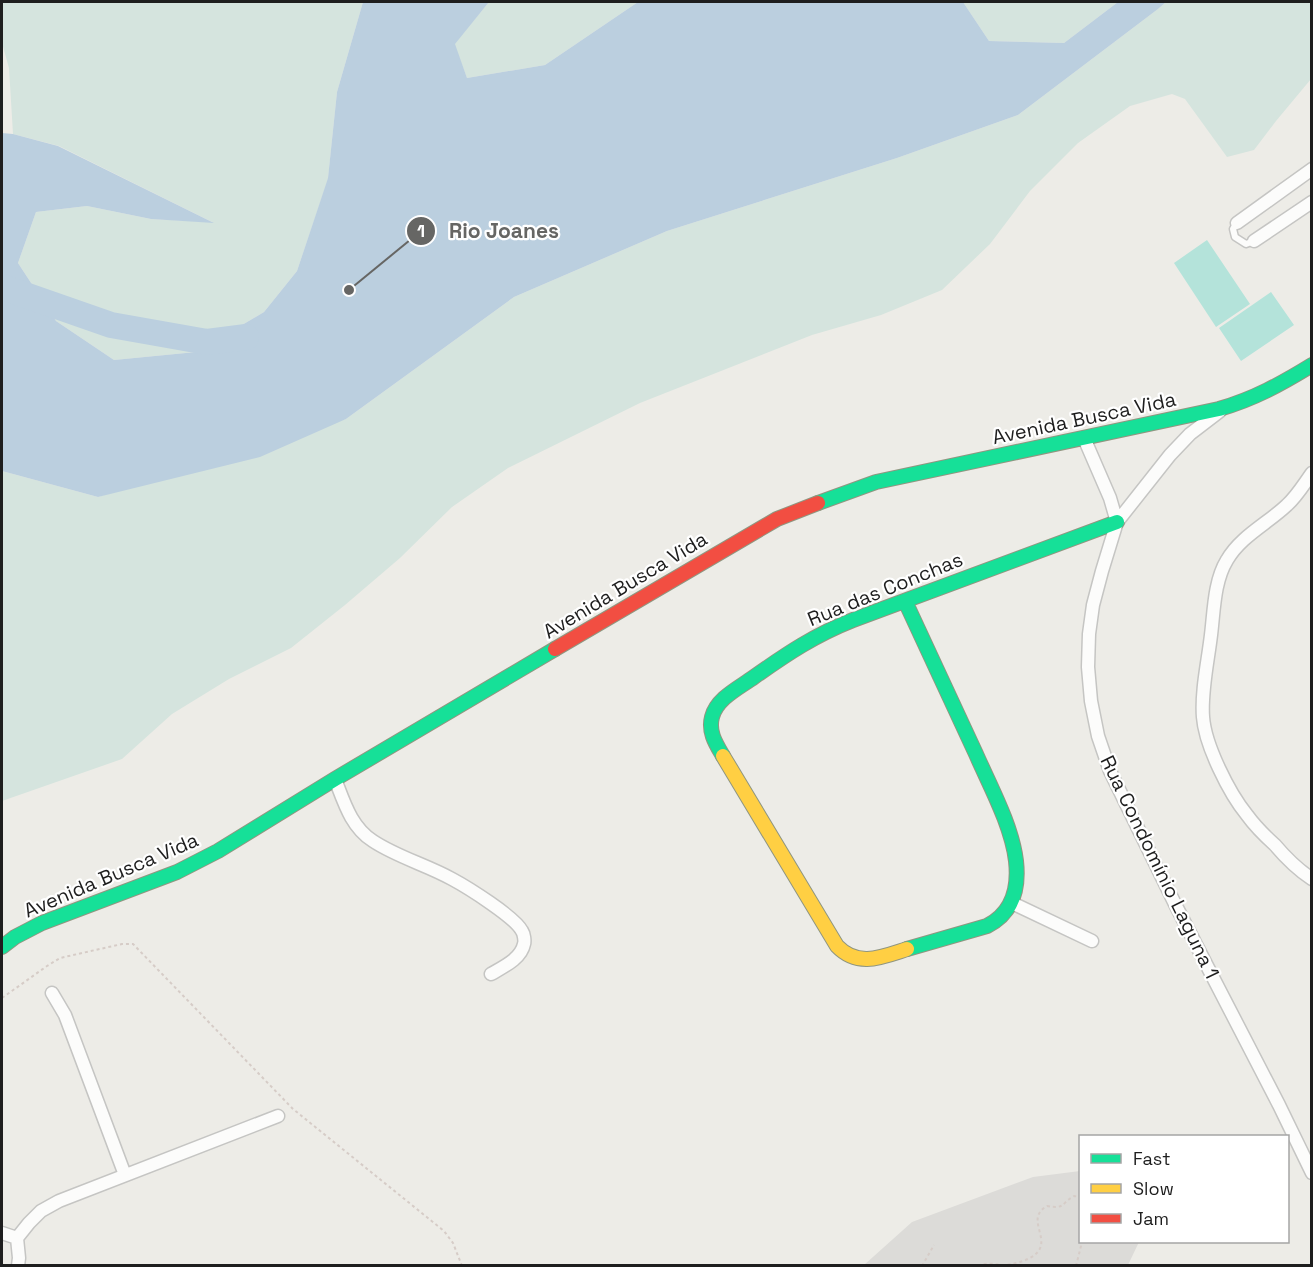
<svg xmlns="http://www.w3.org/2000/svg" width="1313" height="1267" font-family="'Space Grotesk',sans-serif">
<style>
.residential{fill:#dcdbd8}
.wetland{fill:#d5e4de}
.pitch{fill:#b4e3da}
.water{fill:#bbcfdf}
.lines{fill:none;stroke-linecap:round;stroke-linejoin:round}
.river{stroke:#bbcfdf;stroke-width:26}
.lane-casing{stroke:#c5c5c3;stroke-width:9}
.street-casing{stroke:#c5c5c3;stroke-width:15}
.fast-casing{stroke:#909680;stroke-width:16}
.slow-casing{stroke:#909680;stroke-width:16}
.jam-casing{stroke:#909680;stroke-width:16}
.path{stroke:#d6ccc7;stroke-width:2;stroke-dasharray:3 3;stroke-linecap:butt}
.lane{stroke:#fcfcfb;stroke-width:6}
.street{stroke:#fcfcfb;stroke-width:12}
.fast{stroke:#16e098;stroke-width:14}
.slow{stroke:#ffcf43;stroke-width:14}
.jam{stroke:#f24e42;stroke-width:14}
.labels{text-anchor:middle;stroke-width:4.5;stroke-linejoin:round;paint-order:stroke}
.street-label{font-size:20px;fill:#1e1e1e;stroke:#fff}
.leader{fill:none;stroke:#666664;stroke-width:2}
.callout-dot{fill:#666664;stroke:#fff;stroke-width:2}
.mark-label{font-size:18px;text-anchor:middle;font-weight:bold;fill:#fff}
.callout-label{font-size:21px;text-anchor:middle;font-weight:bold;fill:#666664;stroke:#fff;stroke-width:4.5;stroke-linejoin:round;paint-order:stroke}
</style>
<rect width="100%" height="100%" fill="#edece7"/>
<!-- residential -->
<path class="residential" d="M1080,1171V1242H1139L1128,1265H864L912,1222L1033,1177Z"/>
<!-- wetland -->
<path class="wetland" d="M2,2H363L337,92L328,179L297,271L264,312L196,352L114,360L56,321L18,263L36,212L87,206L151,219L212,222L59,146L13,134L9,68L2,43Z
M489,2H638L545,65L467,78L454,44Z
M963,2H1118L1064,43L989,41Z
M1166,2H1311V79L1276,121L1254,150L1227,157L1185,99L1172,94L1130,106L1078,143L1030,191L990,244L942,290L881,315L812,335L640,403L508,468L452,507L400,558L345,605L291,648L229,679L172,714L122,759L2,801V471L98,497L346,419L514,297L667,231L897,158L1018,115L1158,9Z"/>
<!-- pitch -->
<path class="pitch" d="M1207,240L1250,304L1216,327L1174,263Z
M1271,292L1294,325L1241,361L1219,328Z"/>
<!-- water -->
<path class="water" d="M363,2H489L455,44L467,78L545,65L638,2H963L989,41L1064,43L1118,2H1166L1158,9L1018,115L897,158L667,231L514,297L346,419L260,457L98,497L2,471V133L13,134L58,146L214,223L151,219L87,206L36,212L18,263L56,321L114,360L196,352L264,312L297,271L328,178L337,92Z"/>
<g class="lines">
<!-- river -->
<path class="river" d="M2,287L111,325L207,342L246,337"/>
<defs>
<path id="lane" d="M1237,223L1233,229L1235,237L1246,244L1254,241"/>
<path id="street" d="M1237,223L1312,169
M1254,241L1312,202
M1220,411L1190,434L1170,455L1117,522L1102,571L1093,605L1089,634L1088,667L1091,701L1098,736L1110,771L1175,904L1279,1105L1312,1173
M1084,438L1110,498L1117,522
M1312,473C1304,484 1297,496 1287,505C1267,524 1241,536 1227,560C1214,581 1214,611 1211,635C1208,661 1201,691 1203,717C1205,745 1229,793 1247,815C1255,826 1265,836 1275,845C1286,858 1297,869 1312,879
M335,779C344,802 351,827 373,841C397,857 427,865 452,879C467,887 515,917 522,931C524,934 525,941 524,944C521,959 503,967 491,974
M1012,903L1092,941
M52,993L65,1015L125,1175
M2,1233L17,1238
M18,1266L19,1258L17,1238L29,1223L41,1211L59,1201L278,1116"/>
<path id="fast" d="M818,503L876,482L1219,409C1254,399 1281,384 1312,365
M905,601C929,652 952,703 976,754C990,786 1012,826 1016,861C1019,888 1013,913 987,926L907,949
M723,756C716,744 708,732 712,717C717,698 739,688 754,677C788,653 815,635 853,620L1117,522
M2,947L15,937L42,923L177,872L218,851L335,779L555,649"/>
<path id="slow" d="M723,756L837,946C858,968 882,957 907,949"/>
<path id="jam" d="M555,649L777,519L818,503"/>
</defs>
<!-- lane casing -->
<use href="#lane" class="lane-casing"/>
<!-- street casing -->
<use href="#street" class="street-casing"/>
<!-- fast casing -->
<use href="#fast" class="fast-casing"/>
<!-- slow casing -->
<use href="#slow" class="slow-casing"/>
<!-- jam casing -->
<use href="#jam" class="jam-casing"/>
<!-- path -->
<path class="path" d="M2,998L47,966L60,958L122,944H133L293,1109L444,1231L453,1243L462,1266
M922,1266L934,1245
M978,1266C987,1262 992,1264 1002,1265C1011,1265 1022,1262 1030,1258C1058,1243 1022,1220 1047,1206C1066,1209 1060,1204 1074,1196L1080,1197
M1076,1266L1082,1242"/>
<!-- lane -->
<use href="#lane" class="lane"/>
<!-- street -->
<use href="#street" class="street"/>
<!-- fast -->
<use href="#fast" class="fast"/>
<!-- slow -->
<use href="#slow" class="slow"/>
<!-- jam -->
<use href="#jam" class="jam"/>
</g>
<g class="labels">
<!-- street labels -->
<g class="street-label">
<text transform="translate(1084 418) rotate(-12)" y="7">Avenida Busca Vida</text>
<text transform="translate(625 585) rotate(-31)" y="7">Avenida Busca Vida</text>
<text transform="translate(885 589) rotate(-22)" y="7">Rua das Conchas</text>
<text transform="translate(1160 867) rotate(64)" y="7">Rua Condomínio Laguna 1</text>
<text transform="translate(111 875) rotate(-23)" y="7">Avenida Busca Vida</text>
</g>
</g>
<!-- callouts -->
<path class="leader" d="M349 290L421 231"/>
<g class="callout-dot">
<circle cx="349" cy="290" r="6"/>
<circle cx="421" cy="231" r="15"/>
</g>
<g class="mark-label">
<text x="421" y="237">1</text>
</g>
<g class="callout-label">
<text x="504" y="238">Rio Joanes</text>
</g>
<!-- border -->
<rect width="1313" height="1267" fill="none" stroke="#1e1e1e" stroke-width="6"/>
<!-- legend -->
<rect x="1079" y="1135" width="210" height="108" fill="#ffffff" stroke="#a5a5a5" stroke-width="1.5"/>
<rect x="1091" y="1154" width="30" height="9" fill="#16e098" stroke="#a5a5a5" stroke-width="1.5"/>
<text x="1133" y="1165" font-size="18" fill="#1e1e1e">Fast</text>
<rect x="1091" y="1184" width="30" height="9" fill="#ffcf43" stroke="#a5a5a5" stroke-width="1.5"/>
<text x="1133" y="1195" font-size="18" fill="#1e1e1e">Slow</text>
<rect x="1091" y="1214" width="30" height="9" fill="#f24e42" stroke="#a5a5a5" stroke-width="1.5"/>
<text x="1133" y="1225" font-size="18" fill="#1e1e1e">Jam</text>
</svg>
